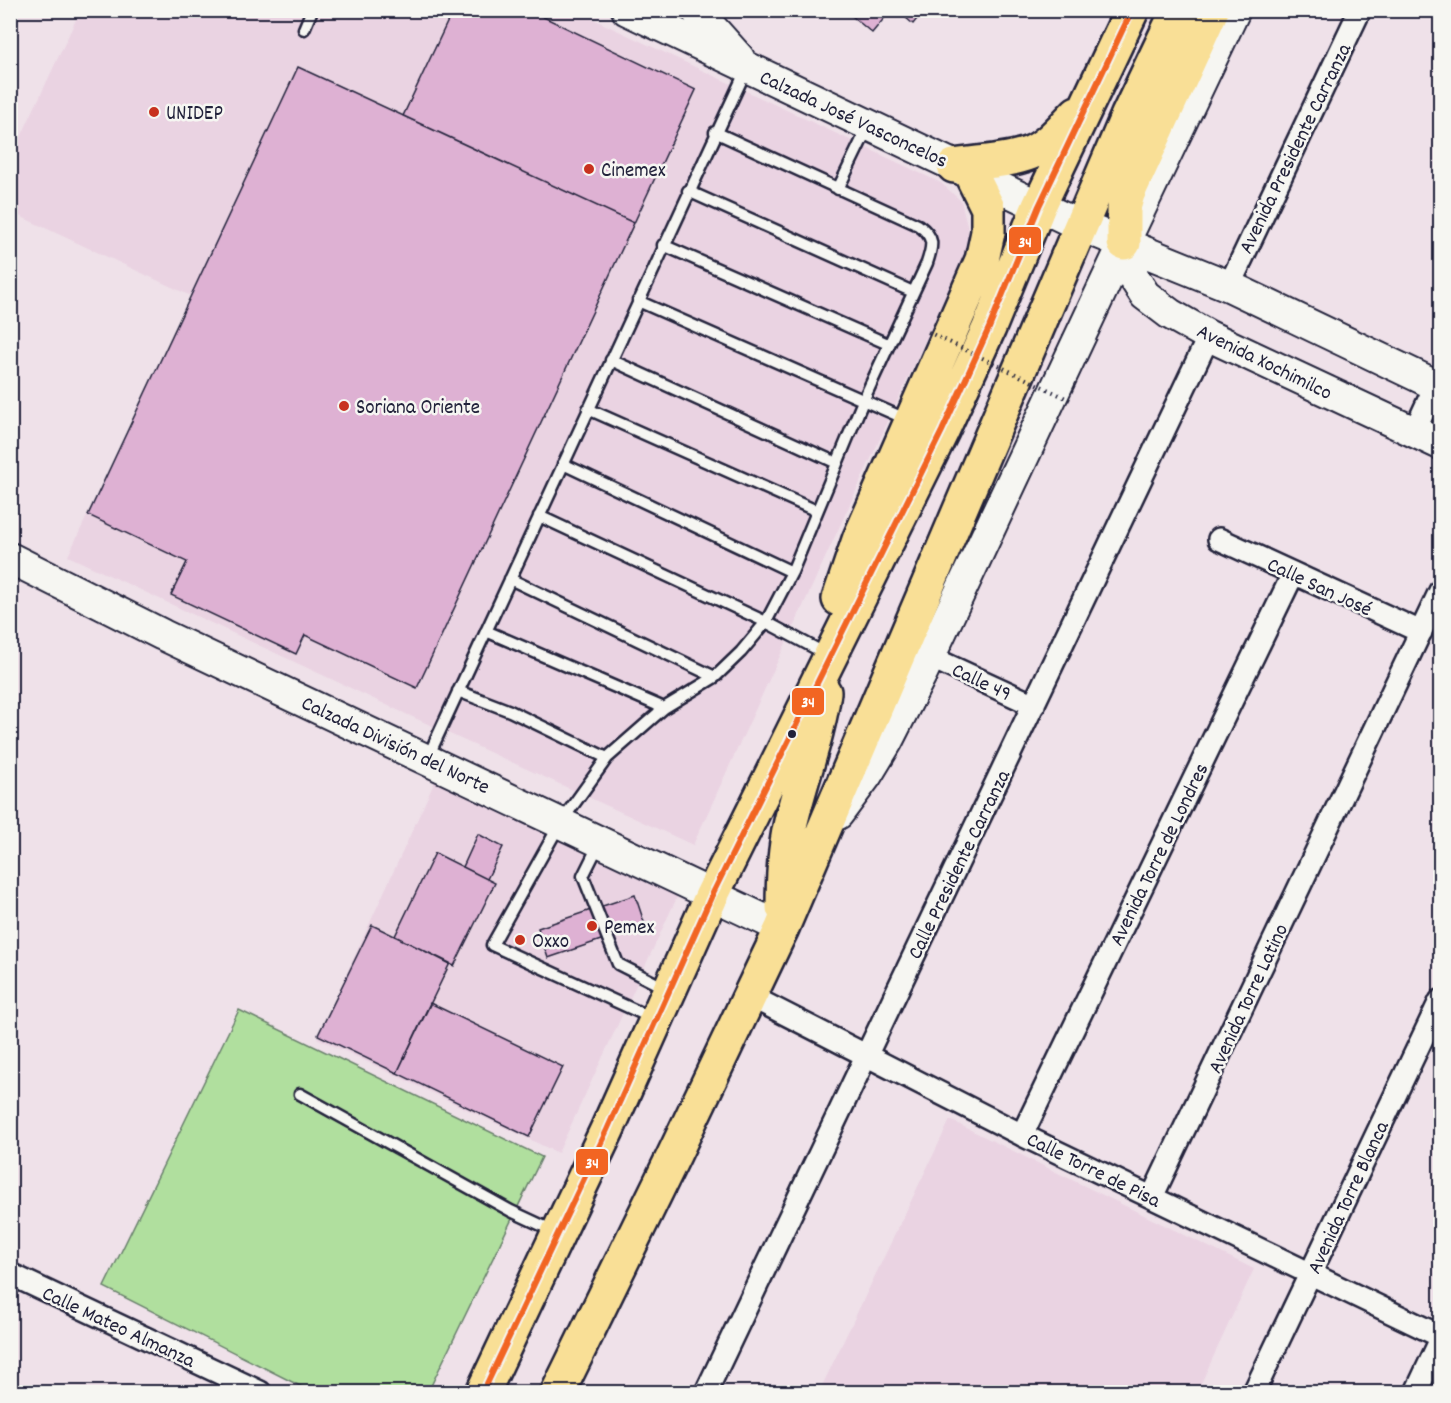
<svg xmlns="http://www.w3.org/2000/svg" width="1451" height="1403" font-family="Dekko,sans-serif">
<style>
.built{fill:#ead3e2}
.green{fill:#b0df9e;stroke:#69806c;stroke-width:1.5}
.building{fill:#deb1d3;stroke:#22223b;stroke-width:1.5}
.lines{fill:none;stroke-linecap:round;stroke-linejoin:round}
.lane-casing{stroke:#22223b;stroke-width:15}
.street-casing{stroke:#22223b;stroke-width:26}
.secondary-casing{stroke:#22223b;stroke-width:34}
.primary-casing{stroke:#22223b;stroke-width:38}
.lane{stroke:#f6f6f2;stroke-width:10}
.street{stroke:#f6f6f2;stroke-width:21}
.secondary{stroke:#f6f6f2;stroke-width:30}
.primary{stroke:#f9df96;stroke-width:33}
.path-bridge{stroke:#22223b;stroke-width:4;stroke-dasharray:1.5 4.5;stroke-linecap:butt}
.bus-1-casing{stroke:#f6f6f2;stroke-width:10}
.bus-1{stroke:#f26522;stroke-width:6}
.poi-dot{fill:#c8321e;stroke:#f6f6f2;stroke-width:2}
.bus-dot{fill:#22223b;stroke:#f6f6f2;stroke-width:2}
.labels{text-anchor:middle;stroke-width:5;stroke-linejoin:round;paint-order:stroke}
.poi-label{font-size:21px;fill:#22223b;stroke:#f6f6f2;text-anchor:start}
.street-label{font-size:21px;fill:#22223b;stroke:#f6f6f2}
.line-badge{stroke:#f6f6f2;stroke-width:2}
.badge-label{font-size:16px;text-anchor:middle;font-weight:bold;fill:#fff}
</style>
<rect width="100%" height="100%" fill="#efe1e9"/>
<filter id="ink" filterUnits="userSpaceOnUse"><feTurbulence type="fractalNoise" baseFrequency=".0167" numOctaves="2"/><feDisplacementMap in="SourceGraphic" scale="12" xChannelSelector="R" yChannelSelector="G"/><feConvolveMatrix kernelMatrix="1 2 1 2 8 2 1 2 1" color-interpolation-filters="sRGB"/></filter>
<g filter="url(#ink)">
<!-- built -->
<path class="built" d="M574,10L941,183L961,201L971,241L693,845L406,714L68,556L191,296L11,212V158L80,11Z
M435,781L679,893L558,1153L317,1038Z
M950,1120L1254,1269L1197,1392H819Z"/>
<!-- green -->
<path class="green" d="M239,1010L542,1157L428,1392H312L104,1287Z"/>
<!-- building -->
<path class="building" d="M453,10H529L696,90L634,223L403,116Z
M845,10H891L872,33Z
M897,10H924L913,24Z
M298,67L634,223L417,688L305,635L296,654L171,595L187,562L88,515Z
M478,834L503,847L487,879L463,867Z
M435,853L495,883L454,966L395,936Z
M635,895L645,925L548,958L538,928Z
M372,925L450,963L397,1073L318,1035Z
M430,1003L563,1067L529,1137L397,1073Z"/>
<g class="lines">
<defs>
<path id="lane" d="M304,29L312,10
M838,189L868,127
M688,191L913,292
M663,245L888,344
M638,301L908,420
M611,360L837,463
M588,409L817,511
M563,464L792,572
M539,516L766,622L828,655
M510,579L715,677
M486,631L664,708
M458,691L510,711L607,758L664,708L715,677L741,652L766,622L792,572L863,401L927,263C933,245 935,237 918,225L715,132
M607,758L561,822L492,945L652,1018
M427,759L747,68
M599,844L583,876L618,964L667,989
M300,1094L511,1211L556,1232"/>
<path id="street" d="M1229,286L1360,10
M1414,432L1440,376
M1219,539L1421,632
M930,657L1034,705
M750,996L1022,1135L1440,1336
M1022,1135L1293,574
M1152,1197L1440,591
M10,1274L260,1392
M706,1392L1209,336
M1254,1392L1440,1001
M1416,1392L1440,1341"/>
<path id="secondary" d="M627,10L1081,226L1229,286L1440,387
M696,10L739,58
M1124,243L1134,278L1145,295L1170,314L1209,336L1440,444
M10,558L163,635L782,928
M838,814L867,775L887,742L922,673L1124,243L1235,10"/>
<path id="primary" d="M954,166C978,162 1007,162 1030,153C1048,146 1063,127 1077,113
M1124,243V208L1128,194L1212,10
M839,599L859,540L982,260L988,232V208L971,174
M783,908C783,880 784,853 790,826C800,781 818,738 824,692
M483,1392L607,1130L712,895L942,431L989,328L1039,206L1132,10
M558,1392L672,1159L782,928L1128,115L1178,10"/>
</defs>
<!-- lane casing -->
<use href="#lane" class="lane-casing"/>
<!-- street casing -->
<use href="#street" class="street-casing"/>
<!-- secondary casing -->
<use href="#secondary" class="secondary-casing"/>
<!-- primary casing -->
<use href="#primary" class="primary-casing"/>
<!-- lane -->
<use href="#lane" class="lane"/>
<!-- street -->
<use href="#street" class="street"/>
<!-- secondary -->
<use href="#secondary" class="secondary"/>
<!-- primary -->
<use href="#primary" class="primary"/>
<!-- path-bridge -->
<path class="path-bridge" d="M928,332L1070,400"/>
<defs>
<path id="bus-1" d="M483,1392L607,1130L712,895L942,431L989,328L1039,206L1132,10"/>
</defs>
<!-- bus-1 casing -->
<use href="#bus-1" class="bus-1-casing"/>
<!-- bus-1 -->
<use href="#bus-1" class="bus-1"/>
</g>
</g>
<!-- markers -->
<g class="poi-dot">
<circle cx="154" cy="112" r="6"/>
<circle cx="589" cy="169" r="6"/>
<circle cx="344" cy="406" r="6"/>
<circle cx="592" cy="926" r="6"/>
<circle cx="520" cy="940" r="6"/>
</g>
<circle class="bus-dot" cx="792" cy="734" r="5"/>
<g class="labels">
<!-- poi labels -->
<g class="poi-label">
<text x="166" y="119">UNIDEP</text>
<text x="601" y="176">Cinemex</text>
<text x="356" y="413">Soriana Oriente</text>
<text x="604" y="933">Pemex</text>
<text x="532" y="947">Oxxo</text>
</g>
<!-- street labels -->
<g class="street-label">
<text transform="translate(854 118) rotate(25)" y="7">Calzada José Vasconcelos</text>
<text transform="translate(1294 148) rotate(-64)" y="7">Avenida Presidente Carranza</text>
<text transform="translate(1265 361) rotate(26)" y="7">Avenida Xochimilco</text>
<text transform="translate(1320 586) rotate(25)" y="7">Calle San José</text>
<text transform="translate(982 681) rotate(25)" y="7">Calle 49</text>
<text transform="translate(396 744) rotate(25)" y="7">Calzada División del Norte</text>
<text transform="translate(1158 854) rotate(-64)" y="7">Avenida Torre de Londres</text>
<text transform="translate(958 864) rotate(-64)" y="7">Calle Presidente Carranza</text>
<text transform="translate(1247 998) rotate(-65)" y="7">Avenida Torre Latino</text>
<text transform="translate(1094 1169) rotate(26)" y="7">Calle Torre de Pisa</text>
<text transform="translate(1347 1197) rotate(-65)" y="7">Avenida Torre Blanca</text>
<text transform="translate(119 1326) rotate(25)" y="7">Calle Mateo Almanza</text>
</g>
</g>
<g class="line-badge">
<rect x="1008" y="226" width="34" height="29" rx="6" fill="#f26522"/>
<rect x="791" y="687" width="34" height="29" rx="6" fill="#f26522"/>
<rect x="575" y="1148" width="34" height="28" rx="6" fill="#f26522"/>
</g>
<g class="badge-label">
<text x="1025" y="247">34</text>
<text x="808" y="707">34</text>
<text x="592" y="1168">34</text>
</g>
<!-- margin -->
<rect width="1451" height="1403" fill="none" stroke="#f6f6f2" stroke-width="36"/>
<rect x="18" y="18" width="1415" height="1367" fill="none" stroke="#22223b" stroke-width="2" filter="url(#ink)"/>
</svg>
